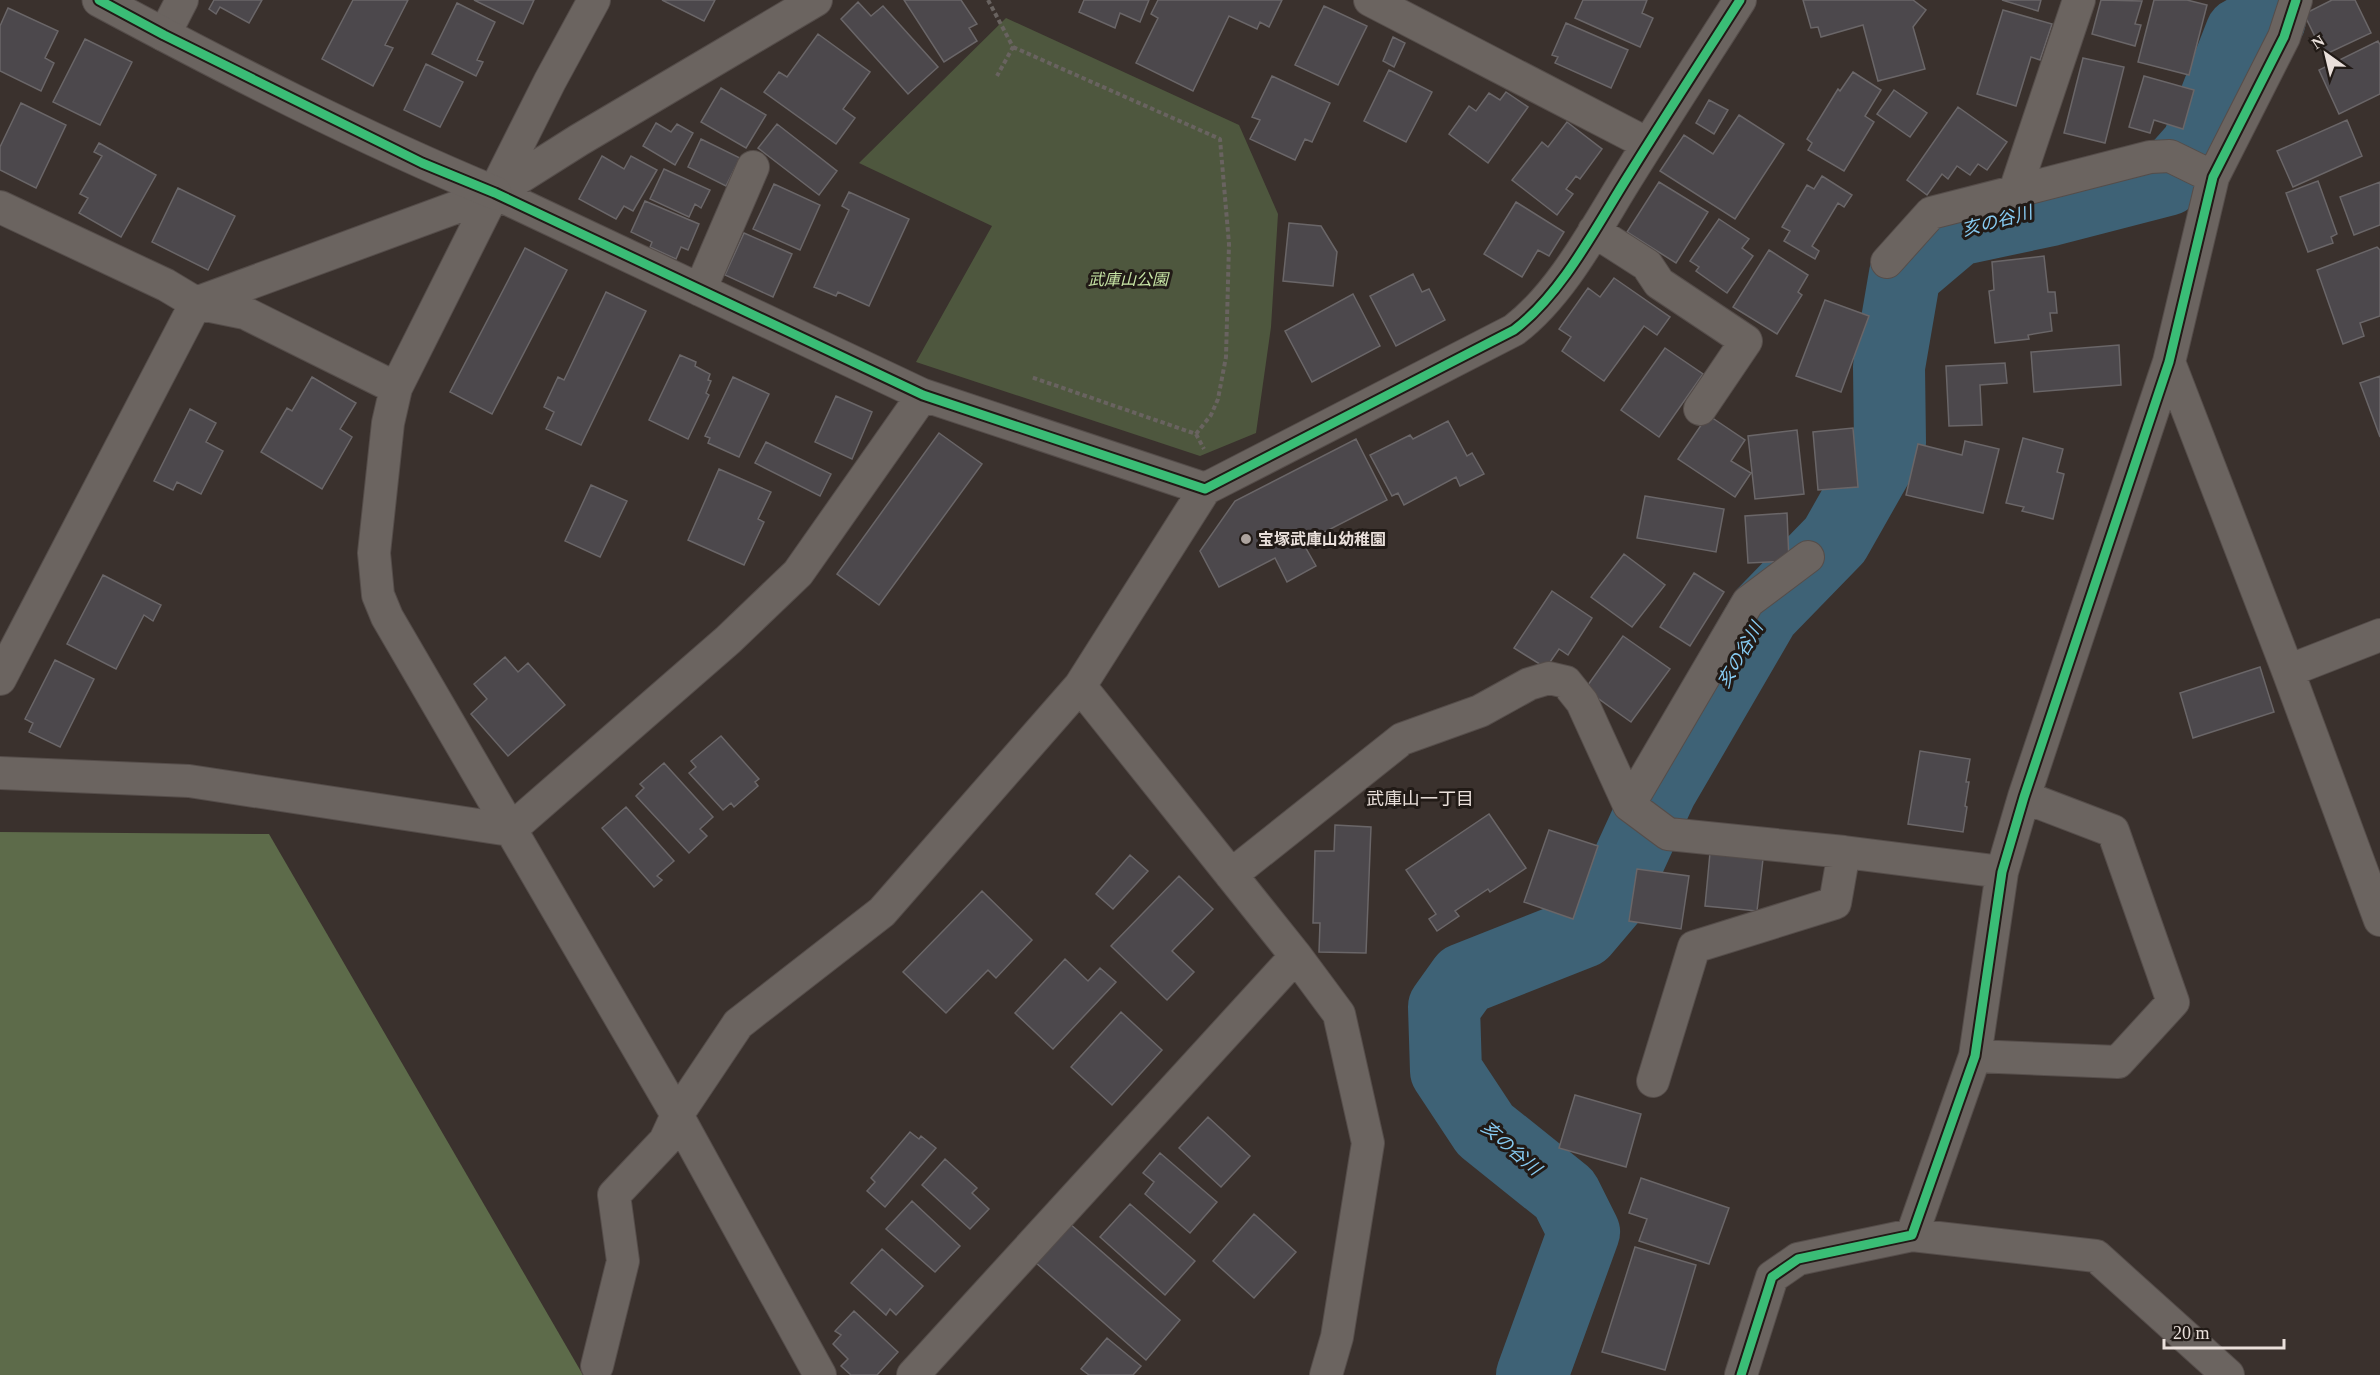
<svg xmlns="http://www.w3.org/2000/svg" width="2380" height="1375" font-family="'Times New Roman','Noto Sans JP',serif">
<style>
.green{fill:#4e573e}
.forest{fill:#5d6b4a}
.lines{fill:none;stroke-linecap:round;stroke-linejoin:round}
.river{stroke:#3e6276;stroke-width:72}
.building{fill:#4c484c;stroke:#6a6668;stroke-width:1.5}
.minor-casing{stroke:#554d4a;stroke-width:34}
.tertiary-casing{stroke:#554d4a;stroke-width:35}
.path{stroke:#696360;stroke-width:4;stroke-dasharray:4.5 3;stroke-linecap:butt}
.minor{stroke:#6b6460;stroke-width:32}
.tertiary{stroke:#6b6460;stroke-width:33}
.cycleway-casing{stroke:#211a16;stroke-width:13}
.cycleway{stroke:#3abd76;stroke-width:9}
.poi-dot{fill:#aca39e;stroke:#211a16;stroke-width:2}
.labels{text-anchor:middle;stroke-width:6;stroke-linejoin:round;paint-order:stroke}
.park-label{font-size:16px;font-style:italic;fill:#c7e4a5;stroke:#211a16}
.poi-label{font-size:16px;font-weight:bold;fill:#eae0db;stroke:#211a16;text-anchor:start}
.water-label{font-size:18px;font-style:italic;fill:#87cbf2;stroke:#211a16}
.neighbourhood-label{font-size:18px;fill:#eae0db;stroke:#211a16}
</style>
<rect width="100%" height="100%" fill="#3a312d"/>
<!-- green -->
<path class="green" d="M1006,18L1239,125L1278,214L1271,327L1256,433L1200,456L916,362L992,226L859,163Z"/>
<!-- forest -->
<path class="forest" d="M0,832L269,834L583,1375H0Z"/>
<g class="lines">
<!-- river -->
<path class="river" d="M1532,1375L1584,1232L1565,1194L1485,1130L1446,1071L1444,1007L1464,979L1583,932L1611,899L1661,790L1764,613L1835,540L1890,443L1889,367L1905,274L1957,230L2051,210L2167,180L2197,146L2241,33L2270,20"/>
</g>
<!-- building -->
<path class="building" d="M214,0H262L249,23L220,7L216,14L209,9Z
M353,0H408L385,45L393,48L373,86L322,59Z
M474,0H534L523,24Z
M662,0H715L704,21Z
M904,0H961L977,24L969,28L977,41L944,62Z
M1084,0H1149L1140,22L1120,13L1115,28L1079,12Z
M1158,0H1282L1269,27L1260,22L1257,29L1229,16L1193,91L1136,63L1158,18L1151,14Z
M1583,0H1647L1642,13L1653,18L1640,47L1575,18Z
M1803,0H1913L1926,10L1913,27L1925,69L1878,81L1863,25L1821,37L1818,27L1811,28Z
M2002,0H2041L2038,11Z
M2101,0L2142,1L2135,24L2141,25L2135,46L2092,34Z
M2154,0H2187L2207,5L2189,75L2138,62Z
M2332,0H2355L2371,33L2324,55L2304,14Z
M858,2L871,16L883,6L938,67L908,94L841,19Z
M457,3L495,22L477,60L483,62L476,76L432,54Z
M1324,6L1367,26L1338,85L1295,65Z
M8,8L58,31L45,58L54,63L41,91L0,71V26Z
M2003,10L2052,24L2040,60L2031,57L2016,106L1977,94Z
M1566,23L1628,50L1611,88L1555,63L1558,57L1552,55Z
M818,34L870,72L843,109L855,118L836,144L764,92L779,72L787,77Z
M1393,37L1405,43L1394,67L1383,61Z
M85,39L132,62L100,125L53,102Z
M2378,41L2380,45V94L2339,114L2319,70Z
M2083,58L2124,67L2105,143L2064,133Z
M426,64L463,82L440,127L404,110Z
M1389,70L1432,92L1406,142L1364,121Z
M1853,72L1881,90L1865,116L1874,122L1844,171L1808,150L1812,143L1807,139L1838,89L1840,91Z
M1272,76L1330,103L1312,142L1305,139L1295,160L1250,139L1260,120L1252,117Z
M2144,76L2194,90L2183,129L2154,120L2150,133L2129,127Z
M721,88L766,115L746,148L701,122Z
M1894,90L1927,113L1910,137L1877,114Z
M1506,92L1528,107L1488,163L1449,134L1469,106L1476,111L1489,93L1500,100Z
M1709,100L1728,110L1714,134L1696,123Z
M21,103L66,125L36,188L0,170V147Z
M1958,107L2007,142L1987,170L1978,164L1970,175L1957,166L1948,179L1942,174L1927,195L1907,180Z
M1739,115L1784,144L1735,219L1660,171L1684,135L1713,154Z
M2347,120L2362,156L2293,187L2277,151Z
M1567,122L1602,149L1580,179L1576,176L1566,189L1573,194L1557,215L1512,180L1542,142L1548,147Z
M656,123L671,132L677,124L693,133L675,165L643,146Z
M777,124L837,171L819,195L758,148Z
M701,139L740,158L726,186L688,167Z
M99,143L156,175L121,237L79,213L88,198L80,194L102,156L94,152Z
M602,156L624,169L631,156L657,170L633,211L624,206L616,219L579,199Z
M664,169L710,190L701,208L695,204L689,217L650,199Z
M1822,176L1852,195L1844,207L1838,203L1812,246L1819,251L1815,259L1784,241L1790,231L1782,227L1807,185L1814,189Z
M2318,181L2337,234L2331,237L2333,243L2308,252L2286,193Z
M1659,182L1708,212L1676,263L1627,232Z
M2380,182V225L2354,235L2340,197Z
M774,184L820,205L800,250L753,229Z
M178,188L235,216L208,270L152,242Z
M849,192L909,219L869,306L838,292L836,296L814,287L849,210L842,206Z
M645,201L699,224L688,250L681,247L676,259L650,247L652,242L631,232Z
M1516,202L1564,232L1549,256L1538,250L1522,277L1484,254Z
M1719,219L1749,239L1742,248L1753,256L1727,293L1696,271L1699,267L1690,261Z
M1289,223L1321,226L1337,252L1333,286L1283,281Z
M744,233L792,254L773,297L725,275Z
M2377,247L2380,250V316L2360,323L2364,336L2343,344L2317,270Z
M525,248L567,270L492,414L450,392Z
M1769,250L1808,275L1798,292L1802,295L1777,334L1733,307Z
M2044,256L2048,292H2055L2057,313H2050L2052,331L2028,335L2029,339L1995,343L1989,291L1994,290L1992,262Z
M1413,274L1422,292L1429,289L1445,320L1396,346L1370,296Z
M1614,278L1670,317L1657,335L1644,326L1604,381L1562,351L1571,337L1559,329L1588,288L1600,297Z
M606,292L646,311L581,445L546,429L554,412L544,407L558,377L564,380Z
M1353,294L1380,346L1312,382L1285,331Z
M1825,300L1869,316L1841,392L1796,376Z
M2119,345L2121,385L2034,392L2031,352Z
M1665,348L1703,374L1659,437L1621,410Z
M680,355L696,362L695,366L710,374L708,380L711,381L706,393L709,395L688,439L649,420Z
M2005,363L2007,383L1980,385L1982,425L1949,426L1946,366Z
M2380,376V437L2360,383Z
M312,377L356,403L340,429L352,437L322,489L261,452L287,408L292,411Z
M733,377L769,394L739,457L708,443L710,438L705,436Z
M836,396L872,412L852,459L815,442Z
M190,409L216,423L206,442L223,451L201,494L177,482L173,490L154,481Z
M1708,415L1745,440L1731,461L1751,473L1735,497L1678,459Z
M1448,421L1467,456L1472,453L1484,474L1460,486L1456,477L1404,505L1398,493L1392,496L1370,455L1410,435L1413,439Z
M1853,428L1858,487L1818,490L1813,432Z
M1797,430L1804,494L1755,499L1748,436Z
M939,433L982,464L879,605L837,574Z
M2023,438L2063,449L2057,472L2064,474L2053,519L2022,511L2024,507L2006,503Z
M1356,439L1387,500L1303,543L1316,566L1287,582L1275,558L1219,587L1200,551L1235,501Z
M1965,441L1999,449L1983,513L1906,495L1918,444L1962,455Z
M766,442L831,474L820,496L755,463Z
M719,469L771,492L758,519L764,522L744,565L688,540Z
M591,485L627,501L600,557L565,541Z
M1645,496L1724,509L1716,552L1637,538Z
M1787,513L1789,561L1748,563L1745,516Z
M1624,554L1665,585L1632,627L1591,597Z
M1694,573L1724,592L1690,646L1660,627Z
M103,575L161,605L153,621L144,615L116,669L67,644Z
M1552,591L1592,618L1568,655L1559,649L1546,668L1514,648Z
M1623,636L1670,669L1631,722L1585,689Z
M505,657L518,672L528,663L565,705L508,756L471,714L487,699L474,684Z
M55,660L94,679L60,747L29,732L33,723L25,719Z
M2260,667L2274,712L2193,738L2180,693Z
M721,736L759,779L755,782L758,786L734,807L731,803L723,810L689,773L696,767L691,761Z
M1920,751L1970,759L1966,782H1969L1965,806L1967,807L1963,832L1908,824Z
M664,763L713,817L700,829L707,836L689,853L636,796L644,788L640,784Z
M626,807L674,861L657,876L662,880L654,887L602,828Z
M1489,814L1526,868L1490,892L1488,889L1455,911L1459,916L1437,931L1429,919L1436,914L1406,870Z
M1335,825L1371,827L1366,953L1319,952L1320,923H1313L1315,851H1334Z
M1549,830L1598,846L1573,919L1524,902Z
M1710,853L1763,859L1757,911L1705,906Z
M1130,855L1148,871L1113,909L1096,894Z
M1637,869L1689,876L1681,929L1629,921Z
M1179,876L1213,909L1172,951L1194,972L1167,1000L1111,946Z
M982,891L1032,940L996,978L988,970L946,1013L903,972Z
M1065,959L1088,981L1100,968L1116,982L1053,1049L1015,1013Z
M1121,1012L1162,1050L1112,1105L1071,1067Z
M1575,1095L1641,1114L1626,1167L1559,1148Z
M1208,1117L1250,1156L1221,1187L1179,1148Z
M910,1132L919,1139L921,1136L936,1148L885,1207L867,1191L875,1182L871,1178Z
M1160,1153L1217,1202L1190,1233L1145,1194L1154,1182L1143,1173Z
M945,1159L977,1188L972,1193L989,1209L970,1229L922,1185Z
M1641,1178L1729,1208L1709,1264L1639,1241L1647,1219L1629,1213Z
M912,1201L960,1246L935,1272L886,1229Z
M1130,1204L1195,1261L1165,1295L1100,1237Z
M1254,1214L1296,1252L1254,1298L1213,1261Z
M1069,1223L1180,1320L1146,1360L1035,1262Z
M1635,1247L1696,1265L1665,1370L1602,1352Z
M882,1249L923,1286L896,1315L890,1309L886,1315L851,1283Z
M854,1311L898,1352L877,1375H851L841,1366L848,1359L833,1344L841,1335L835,1331Z
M1107,1338L1141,1366L1133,1375H1089L1081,1369Z"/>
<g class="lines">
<defs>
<path id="minor" d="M594,0L550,81L396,388L388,423L374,553L378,595L387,617L677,1115L820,1375
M1370,0L1648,144
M164,35L182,0
M2015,191L2079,0
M495,193L923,395L1205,489L1514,330C1563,293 1597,225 1630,173C1666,115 1703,58 1740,0
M0,207L166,285L196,303L245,313L396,388
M1594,231L1647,265L1659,283L1746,341L1700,409
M1887,262L1931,213L2150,157L2170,156L2213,177
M700,290L753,167
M2169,362L2288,671L2380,920
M2288,671L2380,635
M0,679L196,303L495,193L579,140L816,0
M1080,686L1296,956L1339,1014L1368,1143L1337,1337L1326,1375
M0,773L189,781L510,830L728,640L798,573L923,395
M1629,805L1748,602L1808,557
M1231,875L1402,739L1480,711L1529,684L1549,678L1566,682L1582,702L1629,805L1668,834L1844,852L2002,872
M1975,1056L2118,1062L2173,1002L2113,831L2024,797
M1653,1081L1694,947L1835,903L1844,852
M1912,1235L2096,1256L2228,1375
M597,1366L623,1261L614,1195L665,1141L677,1115L738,1024L882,912L1080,686L1205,489
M913,1375L1296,956
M1741,1375L1772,1277L1798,1259L1912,1235L1975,1056L2002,872L2024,797L2169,362L2213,177L2284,37L2296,0"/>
<path id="tertiary" d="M99,0C228,69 360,137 495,193"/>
</defs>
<!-- minor casing -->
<use href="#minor" class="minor-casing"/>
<!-- tertiary casing -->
<use href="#tertiary" class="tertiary-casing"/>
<!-- path -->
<path class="path" d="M988,0L1013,47L997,76
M1013,47L1220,139L1229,244L1226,357L1218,399L1211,415L1196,434L1031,377
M1196,434L1204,449"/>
<!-- minor -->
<use href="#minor" class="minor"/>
<!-- tertiary -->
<use href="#tertiary" class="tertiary"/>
<defs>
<path id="cycleway" d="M99,0L164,35L422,163L495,193L923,395L1205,489L1514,330C1563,293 1597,225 1630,173C1666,115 1703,58 1740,0
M1741,1375L1772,1277L1798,1259L1912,1235L1975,1056L2002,872L2024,797L2169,362L2213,177L2284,37L2296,0"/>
</defs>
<!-- cycleway casing -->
<use href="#cycleway" class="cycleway-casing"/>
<!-- cycleway -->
<use href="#cycleway" class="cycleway"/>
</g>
<!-- markers -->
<circle class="poi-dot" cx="1246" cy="539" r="6"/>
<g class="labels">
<!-- park labels -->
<g class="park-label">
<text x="1128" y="285">武庫山公園</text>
</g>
<!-- poi labels -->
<g class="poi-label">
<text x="1258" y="545">宝塚武庫山幼稚園</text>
</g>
<!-- water labels -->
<g class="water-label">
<text transform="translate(1997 221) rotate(-15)" y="6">亥の谷川</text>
<text transform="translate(1740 655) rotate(-60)" y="6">亥の谷川</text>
<text transform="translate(1511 1148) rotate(41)" y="6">亥の谷川</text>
</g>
<!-- neighbourhood labels -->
<g class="neighbourhood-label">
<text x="1420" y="805">武庫山一丁目</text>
</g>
</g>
<!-- north arrow -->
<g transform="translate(2326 54) rotate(326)" stroke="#211a16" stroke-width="4.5" paint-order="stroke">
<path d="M0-4.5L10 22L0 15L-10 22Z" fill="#eae0db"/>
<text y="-9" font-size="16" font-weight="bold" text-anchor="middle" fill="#eae0db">N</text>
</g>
<!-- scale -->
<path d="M2164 1339v9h120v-9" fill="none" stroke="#eae0db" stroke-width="3"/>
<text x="2173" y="1339" font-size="18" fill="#eae0db" stroke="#211a16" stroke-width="4.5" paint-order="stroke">20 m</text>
</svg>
